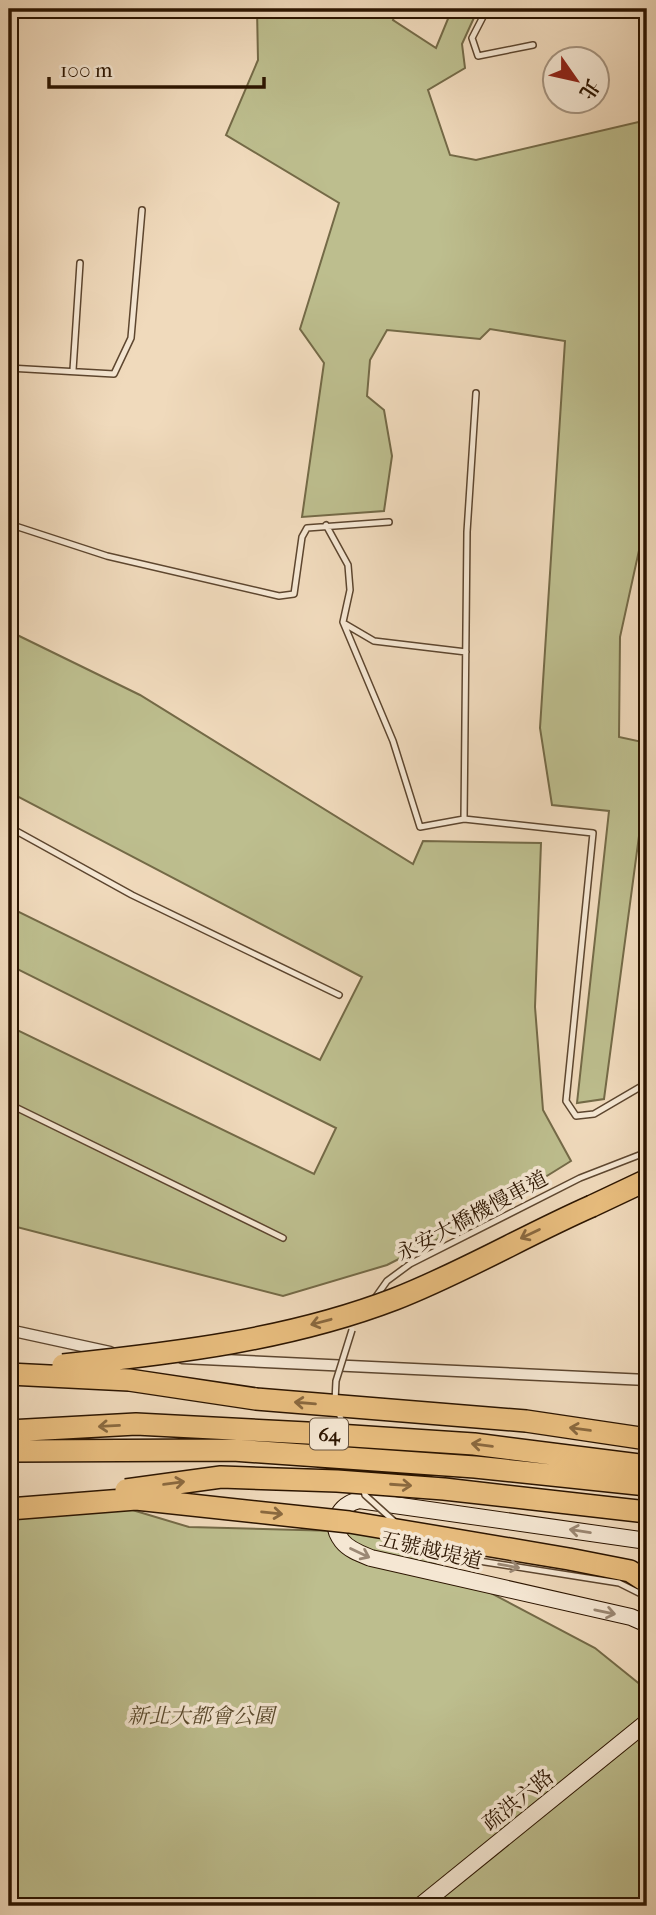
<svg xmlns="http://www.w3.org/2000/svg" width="656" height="1915" font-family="'IM FELL French Canon','Noto Serif TC',serif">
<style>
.green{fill:#bdbe8e;stroke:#746a47;stroke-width:2}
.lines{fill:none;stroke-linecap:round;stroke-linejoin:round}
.lane-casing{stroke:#5d462f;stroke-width:8}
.street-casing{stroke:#5d462f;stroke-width:13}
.secondary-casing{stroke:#2c1500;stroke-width:18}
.highway-casing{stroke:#2c1500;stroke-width:24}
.lane{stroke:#f5e7d3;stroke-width:5}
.street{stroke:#f5e7d3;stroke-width:10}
.secondary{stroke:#f5e7d3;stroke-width:16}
.highway{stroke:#e8bd7e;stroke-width:21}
.lane-bridge-casing{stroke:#5d462f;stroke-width:8;stroke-linecap:butt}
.highway-bridge-casing{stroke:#2c1500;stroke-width:24;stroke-linecap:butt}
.lane-bridge{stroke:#f5e7d3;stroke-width:5}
.highway-bridge{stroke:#e8bd7e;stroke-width:21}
.oneway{stroke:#8a693f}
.oneway2{stroke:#9b8874}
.labels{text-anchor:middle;stroke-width:7;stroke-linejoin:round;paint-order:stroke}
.shield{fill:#f5e7d3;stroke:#68543f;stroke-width:2}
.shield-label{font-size:19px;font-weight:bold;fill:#2c1500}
.street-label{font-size:21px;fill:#2c1500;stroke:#f5e7d3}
.park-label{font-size:21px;font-style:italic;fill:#58482b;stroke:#f5e7d3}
</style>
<rect width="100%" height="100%" fill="#f0dabc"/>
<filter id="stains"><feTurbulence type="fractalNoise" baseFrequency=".00286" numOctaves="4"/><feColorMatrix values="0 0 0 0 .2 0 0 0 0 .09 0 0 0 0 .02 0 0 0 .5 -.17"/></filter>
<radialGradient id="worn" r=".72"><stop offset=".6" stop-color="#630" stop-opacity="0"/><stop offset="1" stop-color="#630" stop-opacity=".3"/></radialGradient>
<!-- green -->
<path class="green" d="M257,9H397L393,20L436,48L452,9H478L462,44L465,68L428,90L450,155L476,160L647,120V514L620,637L619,737L647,743V776L604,1099L577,1103L609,811L552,805L540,728L565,341L490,329L480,339L387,330L370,360L367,396L384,410L392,456L384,511L302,517L324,363L300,329L339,203L226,135L258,60Z
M9,631L140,695L413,864L423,841L541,843L535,1007L543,1110L571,1161L476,1220L387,1265L283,1296L9,1225V1026L314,1174L336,1128L9,965V907L320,1060L362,977L9,792Z
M129,1509L189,1527L375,1532L595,1648L647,1690V1906H9V1513Z"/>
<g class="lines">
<defs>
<path id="lane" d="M487,9L472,38L478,56L533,45
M9,368L114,374L131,338L142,210
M73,370L80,263
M476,393L467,532L464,819L593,833L566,1101L576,1116L594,1114L647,1083
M9,524L107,556L279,596L294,594L302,537L307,528L389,522
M326,525L348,565L350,590L343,622L393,741L420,827L464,819
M345,624L374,641L466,652
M9,827L132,895L339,995
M9,1104L283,1238
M375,1298L387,1281L410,1264L580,1178L647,1152"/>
<path id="street" d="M9,1330L110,1352
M182,1358L647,1380"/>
<path id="secondary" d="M647,1541L359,1500C340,1505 328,1523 342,1541C349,1550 361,1554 371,1558L631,1617L647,1624
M420,1906L647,1722"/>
<path id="highway" d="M592,1206L647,1180"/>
</defs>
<!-- lane casing -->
<use href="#lane" class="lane-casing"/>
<!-- street casing -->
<use href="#street" class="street-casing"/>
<!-- secondary casing -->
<use href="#secondary" class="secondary-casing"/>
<!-- highway casing -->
<use href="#highway" class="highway-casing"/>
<!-- lane -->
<use href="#lane" class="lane"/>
<!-- street -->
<use href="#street" class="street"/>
<!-- secondary -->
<use href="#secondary" class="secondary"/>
<!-- highway -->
<use href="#highway" class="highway"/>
<defs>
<path id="lane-bridge" d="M335,1401L336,1381L352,1330
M338,1410L345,1431
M363,1487L365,1495L396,1523
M419,1543L460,1558L619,1583L647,1597"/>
<path id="highway-bridge" d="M63,1365C175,1353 288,1340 395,1299C462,1273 526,1235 592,1206
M9,1374L129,1380L256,1399L526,1421L647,1439
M9,1431L136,1424L307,1433L474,1444L647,1466
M9,1451L233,1450L475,1467L647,1485
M126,1490L221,1477L337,1481L444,1489L647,1512
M9,1509L136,1499L349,1522L569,1559L630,1571L647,1582"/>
</defs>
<!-- lane-bridge casing -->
<use href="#lane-bridge" class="lane-bridge-casing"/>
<!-- highway-bridge casing -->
<use href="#highway-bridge" class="highway-bridge-casing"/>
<!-- lane-bridge -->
<use href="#lane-bridge" class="lane-bridge"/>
<!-- highway-bridge -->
<use href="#highway-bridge" class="highway-bridge"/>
</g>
<!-- one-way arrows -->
<defs><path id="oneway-shaft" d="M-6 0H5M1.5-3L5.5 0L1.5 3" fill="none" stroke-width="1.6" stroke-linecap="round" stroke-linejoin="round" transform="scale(1.75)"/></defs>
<g class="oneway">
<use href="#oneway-shaft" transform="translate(530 1234) rotate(154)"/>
<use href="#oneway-shaft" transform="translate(321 1322) rotate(165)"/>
<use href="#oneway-shaft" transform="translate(305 1403) rotate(-175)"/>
<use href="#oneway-shaft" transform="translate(109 1426) rotate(177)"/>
<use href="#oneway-shaft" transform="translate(580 1429) rotate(-172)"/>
<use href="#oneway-shaft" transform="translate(482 1445) rotate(-173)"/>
<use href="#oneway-shaft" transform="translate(174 1483) rotate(-8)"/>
<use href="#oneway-shaft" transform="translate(401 1485) rotate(4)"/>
<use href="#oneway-shaft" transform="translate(272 1513) rotate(6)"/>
</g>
<g class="oneway2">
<use href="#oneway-shaft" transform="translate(580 1531) rotate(-171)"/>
<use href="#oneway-shaft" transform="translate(360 1553) rotate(25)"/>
<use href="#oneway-shaft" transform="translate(509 1566) rotate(10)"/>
<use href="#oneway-shaft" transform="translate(605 1612) rotate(12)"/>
</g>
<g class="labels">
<!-- shield labels -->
<rect class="shield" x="310" y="1418.5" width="38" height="31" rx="5"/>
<g class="shield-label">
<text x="329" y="1441">64</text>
</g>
<!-- street labels -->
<g class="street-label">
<text transform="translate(472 1216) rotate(-28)" y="7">永安大橋機慢車道</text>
<text transform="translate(431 1550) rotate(13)" y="7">五號越堤道</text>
<text transform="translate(518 1800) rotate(-39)" y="7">疏洪六路</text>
</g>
<!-- park labels -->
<g class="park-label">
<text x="201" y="1723">新北大都會公園</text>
</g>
</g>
<!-- margin -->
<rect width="656" height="1915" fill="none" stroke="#f0dabc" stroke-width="35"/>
<rect x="10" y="10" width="635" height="1894" fill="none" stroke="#2c1500" stroke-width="3.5"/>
<rect x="18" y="18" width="621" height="1880" fill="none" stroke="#2c1500" stroke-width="2"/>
<!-- north arrow -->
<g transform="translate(576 80) rotate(124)"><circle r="33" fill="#f5e7d3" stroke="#a5937f" stroke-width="2"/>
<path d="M0-5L12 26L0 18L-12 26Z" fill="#8f2418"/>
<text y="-10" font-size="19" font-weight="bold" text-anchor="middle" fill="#2c1500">北</text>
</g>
<!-- scale -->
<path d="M49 77v10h215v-10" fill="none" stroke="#2c1500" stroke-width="3.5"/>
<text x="60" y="77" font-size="21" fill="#2c1500" stroke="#f5e7d3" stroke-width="5" paint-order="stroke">100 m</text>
<rect width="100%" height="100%" filter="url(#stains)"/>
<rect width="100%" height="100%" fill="url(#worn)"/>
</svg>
